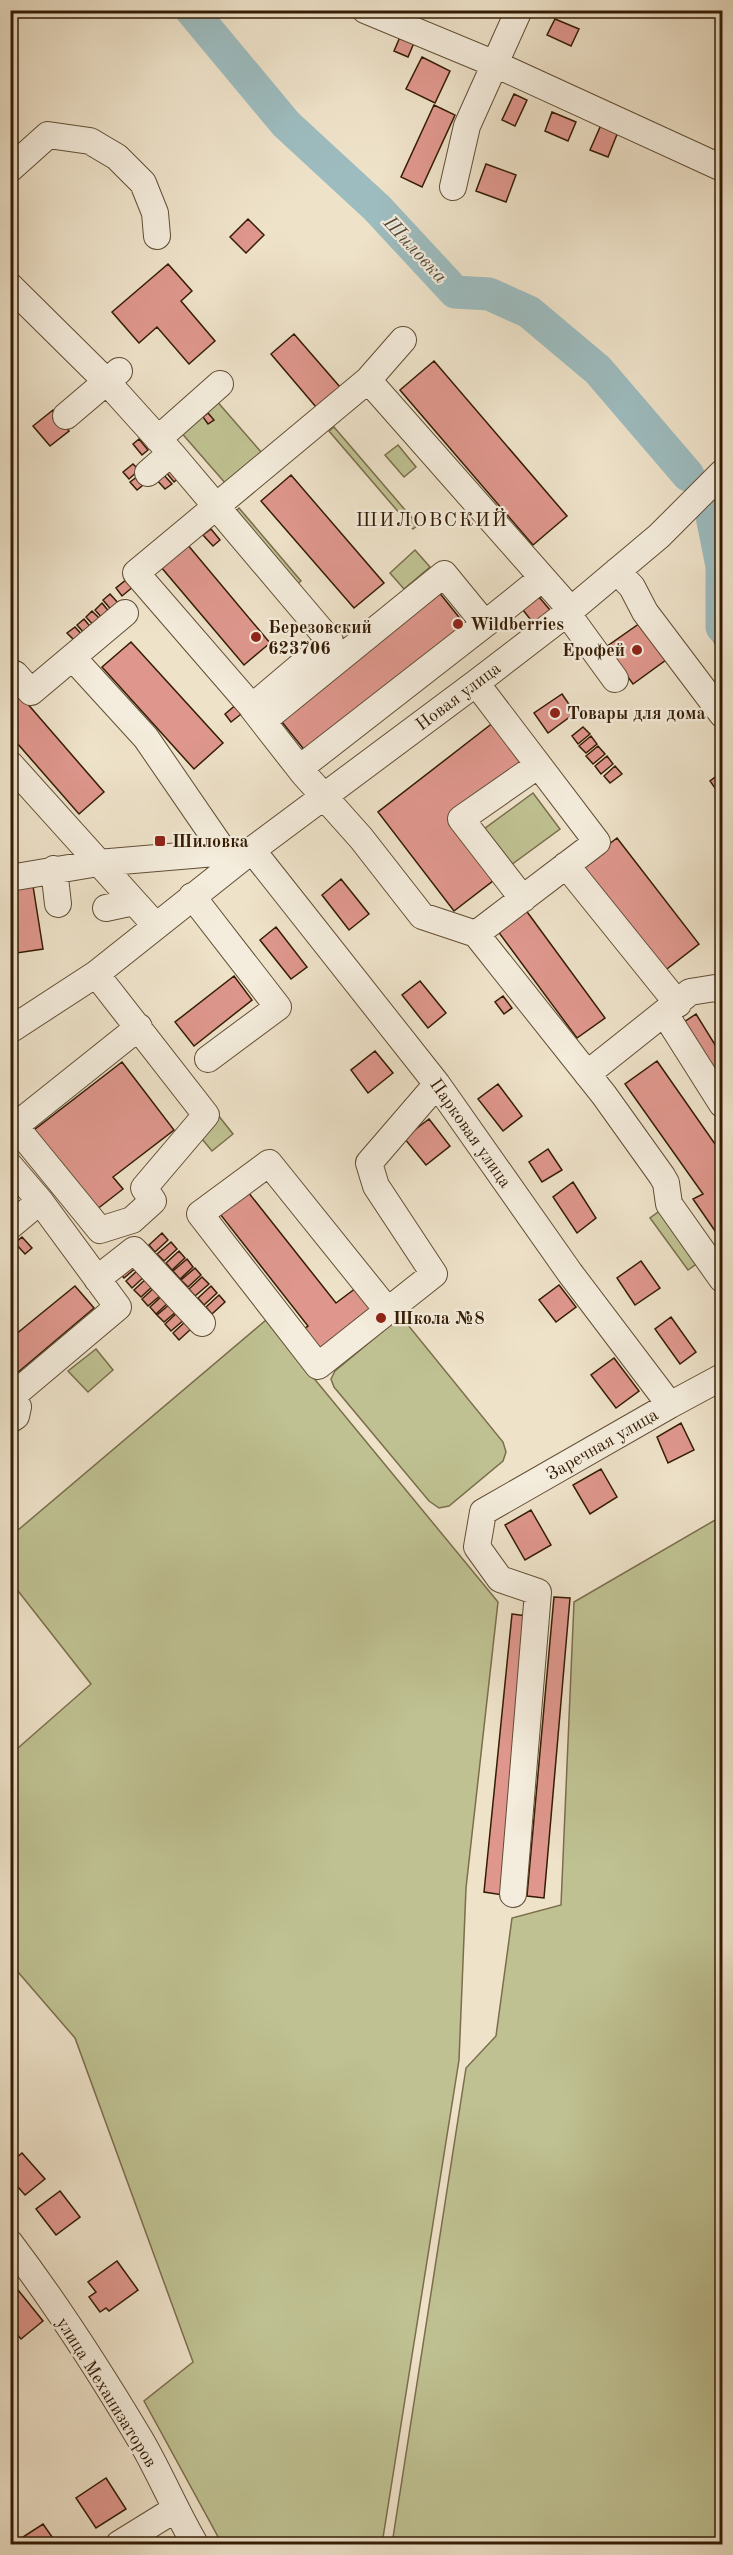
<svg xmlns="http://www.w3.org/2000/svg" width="733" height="2555" font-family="'Old Standard TT',serif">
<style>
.green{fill:#bfc192;stroke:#7a6e4b;stroke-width:1.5}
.water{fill:#9dbcbf;stroke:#737c74;stroke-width:1.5}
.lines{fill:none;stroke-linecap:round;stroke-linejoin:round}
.river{stroke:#9dbcbf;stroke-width:33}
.building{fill:#df978d;stroke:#341c04;stroke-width:1.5}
.minor-casing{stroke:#624e35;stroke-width:28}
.minor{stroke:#f4ecdc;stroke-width:26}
.poi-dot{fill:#8f2418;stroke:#f4ecdc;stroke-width:2}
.labels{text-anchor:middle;stroke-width:4.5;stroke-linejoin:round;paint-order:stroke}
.poi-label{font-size:18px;font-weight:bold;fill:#341c04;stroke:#f4ecdc;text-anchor:start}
.street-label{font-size:18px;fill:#341c04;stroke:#f4ecdc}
.water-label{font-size:20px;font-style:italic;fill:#544c3c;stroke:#f4ecdc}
.neighbourhood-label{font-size:20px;letter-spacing:1.5px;fill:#341c04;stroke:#f4ecdc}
</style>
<rect width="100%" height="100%" fill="#eee2c9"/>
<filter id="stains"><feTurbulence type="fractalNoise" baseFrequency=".00333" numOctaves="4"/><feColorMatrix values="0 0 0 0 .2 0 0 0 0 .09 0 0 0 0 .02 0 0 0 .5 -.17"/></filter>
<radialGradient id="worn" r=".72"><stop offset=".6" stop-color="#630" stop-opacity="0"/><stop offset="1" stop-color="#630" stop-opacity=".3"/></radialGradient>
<!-- green -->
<path class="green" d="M215,399L262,453L226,484L179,430Z
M334,427L418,525L413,529L329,431Z
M398,445L416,467L404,477L385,455Z
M239,508L301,581L296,585L234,513Z
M415,550L430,567L404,589L390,573Z
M533,793L560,829L511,865L484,829Z
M218,1115L233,1134L212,1151L197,1133Z
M665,1207L702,1260L688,1270L650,1218Z
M266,1320L498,1602L466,1888L459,2060L382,2544H222L144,2401L193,2362L75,2038L11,1964L10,1755L91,1684L11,1582V1536Z
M402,1321L408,1325L503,1442L506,1452L503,1461L449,1506L439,1508L429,1501L334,1387L331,1379L335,1371L394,1322Z
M96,1349L113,1370L88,1392L68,1371Z
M722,1516V2544H392L466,2068L496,2036L512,1918L561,1905L574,1602Z"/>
<!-- water -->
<path class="water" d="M722,625V654L713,640Z"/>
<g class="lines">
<!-- river -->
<path class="river" d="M191,10L286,124L377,208L455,292L489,294L529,312L598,370L688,475
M711,511L722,566V627"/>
</g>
<!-- building -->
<path class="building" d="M555,19L579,29L571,46L547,35Z
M400,37L414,43L408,57L394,51Z
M422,57L450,71L435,103L406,89Z
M514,94L527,100L515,126L502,120Z
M434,105L455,115L422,187L401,177Z
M552,112L576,122L568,141L545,131Z
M601,125L618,132L608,157L590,150Z
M486,164L516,175L506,202L476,191Z
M248,219L264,235L246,253L230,237Z
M168,264L192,291L181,301L215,341L189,364L157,327L139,343L112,312Z
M294,334L340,387L316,407L271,354Z
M434,361L567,516L533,545L400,390Z
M53,410L69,431L50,446L33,426Z
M208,413L214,420L208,424L203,417Z
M139,439L148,450L142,455L133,444Z
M133,464L139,470L129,479L123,472Z
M171,465L181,476L174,482L165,471Z
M142,473L148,481L137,490L130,482Z
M162,473L172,484L165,489L156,479Z
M291,475L384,583L354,608L261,501Z
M211,529L220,540L213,546L203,535Z
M187,544L270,643L244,665L161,567Z
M127,579L134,586L122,596L116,588Z
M438,591L466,626L306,752L278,717Z
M110,594L120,605L113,612L103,600Z
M539,597L550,610L534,624L523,610Z
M102,603L111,614L104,620L95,610Z
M92,611L102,621L95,627L86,617Z
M84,619L93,630L86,635L77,625Z
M643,621L670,657L633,684L606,647Z
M75,627L84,637L77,643L67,633Z
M131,642L223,743L194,769L102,667Z
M13,687L104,792L79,814L10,735V690Z
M562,694L575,713L548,733L534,713Z
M238,703L245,711L231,722L225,714Z
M494,722L526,764L454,820L498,877L454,911L378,812Z
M583,727L590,734L578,744L572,736Z
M591,736L597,744L586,753L579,746Z
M598,746L605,754L593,764L586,756Z
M607,756L613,764L601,774L595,766Z
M615,766L622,774L610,783L604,776Z
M722,772V798L710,781Z
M617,838L699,944L663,972L581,866Z
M341,879L369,914L349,930L322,895Z
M33,886L43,949L10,954V889Z
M525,909L605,1018L577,1038L497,930Z
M276,927L307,967L291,979L260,940Z
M234,976L252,1000L194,1046L175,1022Z
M420,981L446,1013L428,1028L402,995Z
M503,996L512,1008L504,1014L495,1002Z
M696,1014L722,1056V1084L684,1022Z
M375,1051L393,1073L368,1093L351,1070Z
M657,1061L722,1154V1241L693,1199L703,1194L625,1084Z
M122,1062L174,1130L113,1177L123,1189L96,1210L34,1130Z
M498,1084L522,1116L503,1131L478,1099Z
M429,1119L450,1146L426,1165L404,1138Z
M548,1149L562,1170L542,1182L529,1162Z
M573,1182L596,1218L577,1233L553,1197Z
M248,1192L336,1303L356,1288L372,1311L316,1354L298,1333L308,1326L220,1214Z
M162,1233L168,1240L155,1252L149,1245Z
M22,1237L32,1248L25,1254L15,1243Z
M171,1242L177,1249L164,1261L157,1254Z
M179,1251L185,1258L172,1270L166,1263Z
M187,1259L193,1267L180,1279L173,1271Z
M131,1260L137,1267L124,1278L118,1271Z
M641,1261L660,1288L635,1305L617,1278Z
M195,1268L201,1275L188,1287L181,1280Z
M139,1269L145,1276L132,1288L126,1281Z
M202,1277L209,1284L195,1296L189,1289Z
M147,1278L154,1285L141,1297L134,1290Z
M559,1285L576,1307L556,1322L539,1300Z
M75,1286L94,1308L10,1379V1339Z
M211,1286L217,1293L204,1305L198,1298Z
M155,1287L162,1294L148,1306L142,1299Z
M163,1295L169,1302L156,1314L150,1307Z
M219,1295L225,1302L212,1314L206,1307Z
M170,1304L177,1311L164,1322L157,1315Z
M178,1312L185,1319L171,1331L165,1324Z
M671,1317L696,1352L680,1364L655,1329Z
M186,1321L192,1328L179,1340L173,1333Z
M614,1358L639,1391L616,1408L591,1375Z
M681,1423L694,1450L668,1463L657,1437Z
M601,1469L617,1497L590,1514L573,1485Z
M531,1510L551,1545L525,1560L505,1525Z
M554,1597L570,1598L544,1898L527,1896Z
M512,1614L527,1616L503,1895L484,1892Z
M22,2153L45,2179L25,2195L10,2178V2163Z
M60,2191L80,2217L56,2235L36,2209Z
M117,2261L138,2290L109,2311L106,2308L100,2312L89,2297L96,2292L88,2282Z
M14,2285L43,2321L21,2339L10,2326V2288Z
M106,2478L126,2509L96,2528L76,2498Z
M43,2524L57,2544H24L20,2539Z"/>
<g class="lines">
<defs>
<path id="minor" d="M365,10L495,64L722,168
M10,169L48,135L90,141L117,157L143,183L155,213L157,236
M453,187L467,126L519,10
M10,286L107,382L171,453L330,641L252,707L253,709L303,773L361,838L422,916L476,934L604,1095L662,1176L666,1183L669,1204L722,1279
M368,380L571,610
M66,416L119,371
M158,439L220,384
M148,473L171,453
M617,571L632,587L645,612L722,714
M567,613L615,679
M73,658L146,738L225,853
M10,677L15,674L31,692L125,613
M252,707L136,573L368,380L403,340
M263,721L444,574L485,624L541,579
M10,764L156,926
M300,768L485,624
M252,850L437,1084L570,1273L670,1405
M566,865L678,1004
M54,869L58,904
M10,878L98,863L239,851
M192,896L278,1007L208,1059
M523,899L461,819L537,766
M106,908L134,902
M476,934L597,842L476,683
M96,974L206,1115L144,1188L153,1201L132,1220L100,1230L15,1126L139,1027
M665,1014L722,1104
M10,1030L96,974L252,850L476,683L571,610L659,536L722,473
M587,1074L690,992L715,988L722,991
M10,1166L40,1201L118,1307L10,1398
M10,1226L40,1201
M97,1279L134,1250L202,1323
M388,1311L269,1163L200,1214L318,1366L434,1274L376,1186L369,1163L437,1084
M10,1399L18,1407L16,1416L10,1420
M513,1894L538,1592L500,1579L477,1547L483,1512L670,1405L722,1377
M10,2243C57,2305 100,2372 140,2439C160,2473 175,2510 195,2544
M119,2544L174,2510"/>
</defs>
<!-- minor casing -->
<use href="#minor" class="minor-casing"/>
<!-- minor -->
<use href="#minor" class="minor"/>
</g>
<!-- markers -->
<g class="poi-dot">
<circle cx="458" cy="624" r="6"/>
<circle cx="256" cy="637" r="6"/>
<circle cx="637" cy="650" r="6"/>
<circle cx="555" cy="713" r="6"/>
<rect x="154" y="835" width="12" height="12" rx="3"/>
<circle cx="381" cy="1318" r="6"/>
</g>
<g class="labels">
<!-- poi labels -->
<g class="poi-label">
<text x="470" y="630">Wildberries</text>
<text x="268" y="633">Березовский<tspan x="268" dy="21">623706</tspan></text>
<text x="625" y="656" text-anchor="end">Ерофей</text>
<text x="567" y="719">Товары для дома</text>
<text x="172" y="847">Шиловка</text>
<text x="393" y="1324">Школа №8</text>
</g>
<!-- street labels -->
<g class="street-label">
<text transform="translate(458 696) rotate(-37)" y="6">Новая улица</text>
<text transform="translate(471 1133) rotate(55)" y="6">Парковая улица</text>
<text transform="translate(602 1444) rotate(-30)" y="6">Заречная улица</text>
<text transform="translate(107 2392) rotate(58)" y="6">улица Механизаторов</text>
</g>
<!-- water labels -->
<g class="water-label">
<text transform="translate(416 249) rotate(47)" y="7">Шиловка</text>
</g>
<!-- neighbourhood labels -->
<g class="neighbourhood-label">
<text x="432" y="526">ШИЛОВСКИЙ</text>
</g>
</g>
<!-- margin -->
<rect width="733" height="2555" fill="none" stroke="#eee2c9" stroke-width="36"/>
<rect x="12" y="12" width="709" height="2531" fill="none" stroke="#341c04" stroke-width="3"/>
<rect x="18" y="18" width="697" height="2519" fill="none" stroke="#341c04" stroke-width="1.5"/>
<rect width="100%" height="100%" filter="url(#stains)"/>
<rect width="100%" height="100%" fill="url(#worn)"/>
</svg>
